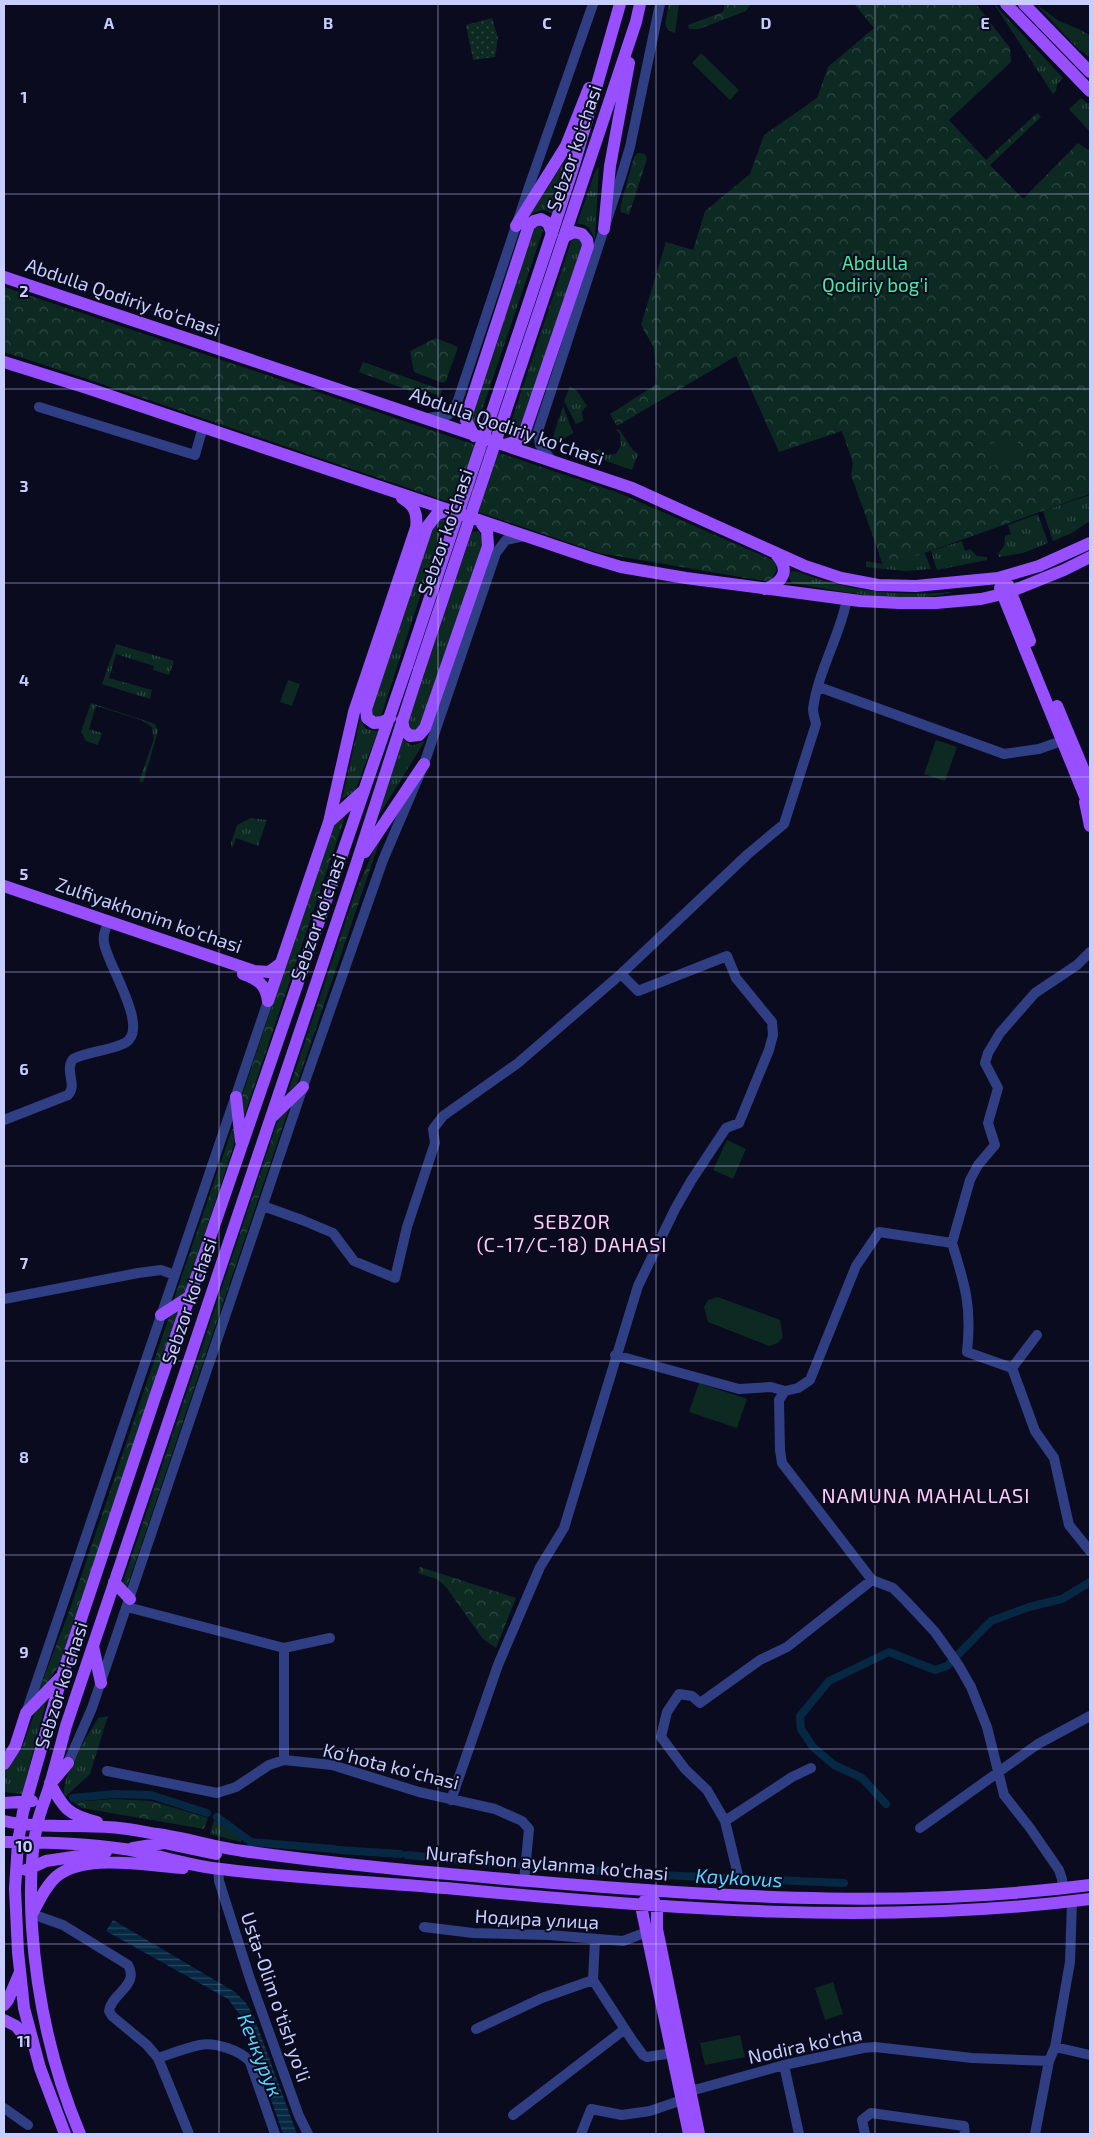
<svg xmlns="http://www.w3.org/2000/svg" width="1094" height="2138" font-family="'Exo 2',sans-serif">
<style>
.grass{fill:url(#grass-tufts)}
.forest{fill:url(#forest-crowns)}
.park{fill:url(#park-dots)}
.garden{fill:#0c2a22}
.water{fill:url(#water-rules)}
.lines{fill:none;stroke-linecap:round;stroke-linejoin:round}
.canal{stroke:#062842;stroke-width:8}
.minor{stroke:#303e83;stroke-width:10}
.major{stroke:#984fff;stroke-width:12}
.major-bridge{stroke:#984fff;stroke-width:12}
.grid{fill:none;stroke:#c8cdff;stroke-width:1;stroke-opacity:0.55}
.labels{text-anchor:middle;stroke-width:4;stroke-linejoin:round;paint-order:stroke}
.street-label{font-size:19px;fill:#c8cdff;stroke:#0a0b1f}
.park-label{font-size:19px;fill:#48eba0;stroke:#0a0b1f}
.neighbourhood-label{font-size:20px;letter-spacing:1px;fill:#ffcaf7;stroke:#0a0b1f}
.water-label{font-size:20px;font-style:italic;fill:#56d4ff;stroke:#0a0b1f}
.grid-label{font-size:16px;text-anchor:middle;font-weight:bold;fill:#c8cdff;stroke:#0a0b1f;stroke-width:4;stroke-linejoin:round;paint-order:stroke}
</style>
<defs>
<pattern id="grass-tufts" width="24" height="20" patternUnits="userSpaceOnUse" patternTransform="scale(1.25)"><rect width="24" height="20" fill="#0c2a22"/><path d="M3 7l-1-3M5 7V3M7 7l1-3M15 17l-1-3M17 17v-4M19 17l1-3" fill="none" stroke="#2e4843"/></pattern>
<pattern id="forest-crowns" width="20" height="18" patternUnits="userSpaceOnUse" patternTransform="scale(1.25)"><rect width="20" height="18" fill="#0c2a22"/><path d="M2 6a3 3 0 1 1 6 0M12 15a3 3 0 1 1 6 0" fill="none" stroke="#2e4843"/></pattern>
<pattern id="park-dots" width="8" height="8" patternUnits="userSpaceOnUse" patternTransform="scale(1.25)"><rect width="8" height="8" fill="#0c2a22"/><path d="M2 2h.1M6 6h.1" fill="none" stroke="#2e4843" stroke-width="1.8" stroke-linecap="round"/></pattern>
<pattern id="water-rules" width="6" height="5" patternUnits="userSpaceOnUse" patternTransform="scale(1.25)"><rect width="6" height="5" fill="#062842"/><path d="M0 2.5h6" fill="none" stroke="#29465e"/></pattern>
</defs>
<rect width="100%" height="100%" fill="#0a0b1f"/>
<!-- grass -->
<path class="grass" d="M669,4H679L675,33L668,30L665,24Z
M994,4L1063,78L1057,84L1056,91L1053,94Z
M1036,4L1059,21L1081,30L1090,36V53L1088,56L1081,50L1080,51Z
M1081,98L1090,105V132L1069,109Z
M568,156L570,158L552,214C544,207 537,211 529,216Z
M599,167L595,238H594C591,230 588,223 577,224L596,169Z
M538,223L543,230L477,425L473,424L470,419L534,227Z
M576,237L584,242L519,435L512,437L508,431L572,239Z
M570,386L577,391L587,406L582,411L583,421L576,424L564,401Z
M563,406L573,433L560,441L553,437Z
M619,429L632,449L638,454L632,470L606,461L593,452L599,449L607,455L616,454L621,446L620,434L616,430Z
M1090,495V521L1072,533L1053,541L1043,511Z
M1038,514L1048,543L1023,553L999,557L998,554L1004,546L1005,536L1011,534L1008,525Z
M438,519L445,520L381,716L377,719L370,714L434,522Z
M479,531L483,541L421,728L411,732L408,722L472,532Z
M962,541L965,551L970,549L977,556L987,557V560L937,570L931,551Z
M876,543L888,565L925,553L931,569L905,571L866,567V561L882,564Z
M795,571C851,591 892,597 952,592C904,606 841,591 792,583L788,576L790,572Z
M116,644L174,661L169,675L153,670L154,666L116,654L109,678L152,690L150,699L102,684Z
M91,703L155,724L158,731L143,783L139,781L154,739L152,727L141,720L96,706L89,729L102,733L98,745L86,741L81,732Z
M360,719L366,729L378,731L355,791L342,799Z
M403,739L412,746L425,741L379,815V811Z
M251,818L267,820L258,846L236,838L232,849L231,843L237,825Z
M47,1699L22,1794L4,1792V1772L21,1750L36,1710Z
M108,1716L90,1774L64,1798C61,1774 86,1739 98,1718Z
M214,1820L242,1839L241,1842L210,1834Z"/>
<!-- forest -->
<path class="forest" d="M725,4H751L746,11L699,29H689L688,25L723,12Z
M854,4H976L1010,48L1011,62L949,120L986,160L1037,113L1041,117L990,165L1023,199L1078,143L1090,151V494L888,566L883,564L851,475L853,463L842,431L779,452L736,356L617,426L610,414L657,384L654,348L641,325L666,242L693,250L705,211L750,174L764,135L817,98L828,67L874,28Z
M638,153L645,154L647,159L629,215L621,212L620,208L634,157Z
M4,287L619,493L777,562L776,572L770,582L599,553L90,380L4,352Z
M436,338L458,347L446,381L443,383L414,372L410,351Z
M363,362L442,390L440,396L418,388L416,393L359,372Z
M348,808L243,1120L240,1102L322,855L336,820Z
M381,837L297,1084L288,1092L355,893L379,838Z
M289,1108L126,1590L122,1585L278,1120Z
M232,1129H235L234,1145L184,1296L173,1302Z
M180,1308L61,1662L39,1696L37,1695L70,1609L170,1314Z
M420,1567L516,1598L496,1648L483,1639L446,1587L437,1579L418,1573Z
M114,1799L151,1801L208,1818L204,1829L82,1808L73,1802Z"/>
<!-- park -->
<path class="park" d="M492,18L498,38L495,57L473,60L466,25Z"/>
<!-- garden -->
<path class="garden" d="M701,53L739,90L730,100L692,63Z
M1015,435L1022,455L989,467L982,447Z
M288,680L300,684L292,706L280,702Z
M936,740L957,747L945,781L924,774Z
M727,1140L746,1149L733,1179L713,1170Z
M718,1297L780,1320L783,1337L778,1343L769,1346L708,1322L704,1307L708,1300Z
M699,1383L747,1399L737,1428L689,1412Z
M833,1982L843,2014L825,2020L815,1988Z
M740,2035L745,2057L705,2065L700,2043Z"/>
<!-- water -->
<path class="water" d="M113,1920L235,1992L246,2003L254,2017L297,2134H283L243,2019L228,1999L106,1931Z"/>
<g class="lines">
<!-- canal -->
<path class="canal" d="M73,1798L114,1794L151,1795L207,1813
M886,1804L862,1778L834,1765L813,1747L801,1729L800,1716L829,1681L889,1652L935,1670L947,1666L991,1621L1029,1607L1062,1599L1090,1582
M217,1817L251,1842L334,1849
M339,1850L400,1854
M407,1855L517,1865
M530,1866L602,1871
M635,1874L844,1883"/>
<!-- minor -->
<path class="minor" d="M39,407L195,455L203,427
M428,418L448,415L456,406L530,184L593,4
M552,461L540,445L538,431L621,177L630,147L660,4
M819,687L1004,754L1039,749L1067,739
M4,1120L68,1095C78,1085 64,1071 73,1059C89,1051 109,1051 125,1043C151,1029 107,964 104,943C103,938 104,933 106,928
M263,1206L302,1220L333,1233L354,1261L395,1278L407,1227L435,1143L433,1129L443,1116L518,1063L621,974L748,854L784,824L816,724C815,719 813,714 813,709C818,671 840,636 847,599
M952,1243L879,1232L856,1266L810,1380L798,1388L785,1391L779,1400L780,1450L782,1463L872,1580L893,1588L906,1601L935,1632L959,1666L971,1687L987,1727L1004,1795L1030,1828L1059,1870L1062,1879L1063,1889
M952,1243C965,1285 972,1306 967,1352L1012,1368L1035,1431L1054,1458L1069,1525L1090,1551
M952,1243L970,1180L978,1165L995,1145L988,1123L998,1088L985,1063L988,1053L1000,1033L1035,993L1077,965L1090,952
M4,1299L138,1273L161,1270L175,1275
M615,1355L739,1389L771,1387L785,1391
M1012,1368L1037,1335
M127,1607L284,1648L330,1638
M284,1648V1760
M27,1710L268,1001
M68,1763L92,1708L303,1087L383,860L424,764L496,553L506,540L524,536
M107,1771L217,1793L236,1787L269,1765L284,1760L332,1765L419,1792L495,1809L522,1821L529,1829L524,1881
M451,1800L498,1665L540,1567L564,1528L638,1286L675,1209L691,1181L726,1128L739,1123L769,1050L773,1035L772,1022L736,978L727,956L638,991L621,974
M725,1821L792,1777L811,1768
M920,1828L1038,1744L1090,1716
M218,1869L219,1881L250,1979L299,2116L308,2134
M738,1875L725,1821L707,1790L685,1769L661,1737L667,1712L679,1694L692,1696L700,1703L760,1660L787,1647L872,1580
M32,1914L63,1925L128,1965C140,1985 111,1994 109,2011L112,2016L147,2045L158,2058L189,2134
M424,1927L473,1933L549,1935L623,1941L647,1932
M595,1939L593,1980L632,2040L643,2055L647,2057L672,2053
M476,2029L542,1998L593,1980
M1055,2047L1090,2055
M158,2058C171,2054 185,2048 200,2045C214,2042 241,2050 250,2062L275,2134
M784,2065L799,2134
M690,2090L698,2089L784,2065L863,2048L875,2047L972,2058L1049,2061
M4,2108L28,2125
M513,2115L625,2029
M581,2134L591,2109L622,2115L650,2111L682,2100
M865,2134L862,2120L871,2113L964,2126L965,2134
M1035,2134L1049,2061L1055,2047L1070,1962L1072,1902"/>
<!-- major -->
<path class="major" d="M1006,4L1090,91
M1024,4L1090,72
M516,226L566,146L589,88
M604,229L610,166L629,63
M552,233L574,165L620,4
M564,237L636,22L640,4
M4,277L632,488L805,566L841,578L878,585L916,586L998,578L1039,566L1090,543
M4,362L87,388L591,558L621,567L686,578L860,601L899,603H936L981,599L1007,593L1064,570L1090,557
M474,436L466,420L468,411L529,225L534,221L541,219L548,223L552,233
M505,445L517,441L524,434L588,246L587,240L582,234L574,232L564,237
M1008,585L1030,641
M1000,588L1090,809
M765,589C786,581 790,568 774,552
M1057,706L1090,785
M390,718L382,722L374,723L367,718L366,709L427,527L437,514L449,510
M402,720L404,730L410,736L419,735L425,728L488,546L487,531L479,520
M1085,802L1090,826
M329,822L362,792
M365,852L424,764
M4,886L254,971L269,972L281,963
M243,974C258,979 266,985 268,1001
M268,1001L329,822L354,712L416,528C418,513 414,505 402,498
M236,1097L241,1141
M272,1117L303,1087
M161,1315L189,1297
M114,1582L130,1599
M93,1646L101,1683
M4,1764L15,1747L26,1713L60,1678
M52,1782L68,1763
M50,1783C63,1808 68,1815 97,1822
M4,1803L32,1801
M4,1821C42,1829 80,1824 119,1828C131,1829 144,1832 157,1834C186,1838 214,1847 243,1851C349,1866 457,1875 565,1884C739,1898 916,1908 1090,1885
M4,1842C44,1842 84,1843 124,1849C156,1854 188,1866 221,1869C299,1879 377,1882 456,1889C666,1909 879,1926 1090,1899
M133,1848L164,1843L216,1854
M26,1870L46,1861L106,1852
M653,1899L657,1907V1929L699,2134
M645,1900L641,1906L689,2134
M32,1914C38,1903 43,1891 52,1881C78,1851 146,1866 183,1868
M4,2005L8,2000L20,1972
M4,2020L16,2026L30,2043
M65,2134L40,2068L24,2008L18,1952L15,1889L18,1842L23,1812L62,1676L155,1397L407,666
M80,2134C52,2068 37,2000 32,1927C30,1894 30,1858 37,1825C40,1810 47,1796 51,1781C56,1763 61,1745 66,1726L356,865L419,670"/>
<!-- major-bridge -->
<path class="major-bridge" d="M407,666L552,233
M419,670L564,237"/>
</g>
<!-- grid -->
<path class="grid" d="M219,4V2134M438,4V2134M656,4V2134M875,4V2134M4,194H1090M4,389H1090M4,583H1090M4,777H1090M4,972H1090M4,1166H1090M4,1361H1090M4,1555H1090M4,1749H1090M4,1944H1090"/>
<g class="labels">
<!-- street labels -->
<g class="street-label">
<text transform="translate(574 148) rotate(-71)" y="7">Sebzor ko‘chasi</text>
<text transform="translate(123 297) rotate(19)" y="7">Abdulla Qodiriy ko'chasi</text>
<text transform="translate(507 426) rotate(19)" y="7">Abdulla Qodiriy ko'chasi</text>
<text transform="translate(445 532) rotate(-71)" y="7">Sebzor ko‘chasi</text>
<text transform="translate(149 915) rotate(19)" y="7">Zulfiyakhonim ko'chasi</text>
<text transform="translate(318 917) rotate(-71)" y="7">Sebzor ko‘chasi</text>
<text transform="translate(189 1301) rotate(-71)" y="7">Sebzor ko‘chasi</text>
<text transform="translate(61 1685) rotate(-72)" y="7">Sebzor ko‘chasi</text>
<text transform="translate(391 1766) rotate(14)" y="7">Koʻhota koʻchasi</text>
<text transform="translate(547 1863) rotate(5)" y="7">Nurafshon aylanma ko'chasi</text>
<text transform="translate(537 1919) rotate(3)" y="7">Нодира улица</text>
<text transform="translate(276 1997) rotate(71)" y="7">Usta-Olim o'tish yo'li</text>
<text transform="translate(805 2045) rotate(-12)" y="7">Nodira ko'cha</text>
</g>
<!-- park labels -->
<g class="park-label">
<text x="875" y="270">Abdulla<tspan x="875" dy="22">Qodiriy bog'i</tspan></text>
</g>
<!-- neighbourhood labels -->
<g class="neighbourhood-label">
<text x="572" y="1229">SEBZOR<tspan x="572" dy="23">(C-17/C-18) DAHASI</tspan></text>
<text x="926" y="1503">NAMUNA MAHALLASI</text>
</g>
<!-- water labels -->
<g class="water-label">
<text transform="translate(739 1878) rotate(3)" y="7">Kaykovus</text>
<text transform="translate(260 2055) rotate(68)" y="7">Кечкурук</text>
</g>
</g>
<g class="grid-label">
<text x="109" y="29">A</text>
<text x="328" y="29">B</text>
<text x="547" y="29">C</text>
<text x="766" y="29">D</text>
<text x="985" y="29">E</text>
<text x="24" y="103">1</text>
<text x="24" y="297">2</text>
<text x="24" y="492">3</text>
<text x="24" y="686">4</text>
<text x="24" y="880">5</text>
<text x="24" y="1075">6</text>
<text x="24" y="1269">7</text>
<text x="24" y="1463">8</text>
<text x="24" y="1658">9</text>
<text x="24" y="1852">10</text>
<text x="24" y="2047">11</text>
</g>
<!-- border -->
<rect width="1094" height="2138" fill="none" stroke="#c8cdff" stroke-width="10"/>
</svg>
